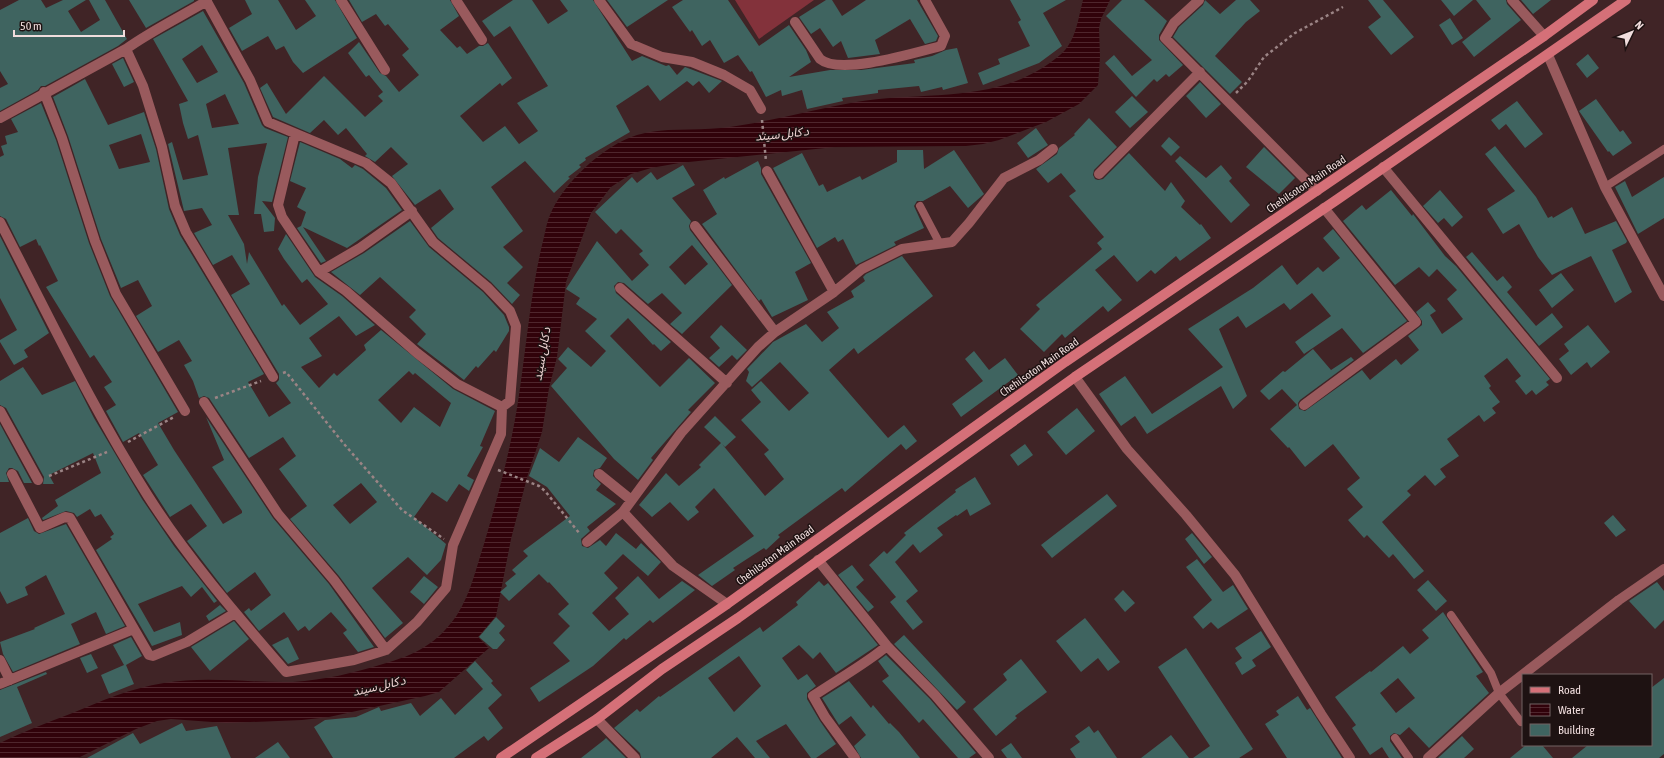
<svg xmlns="http://www.w3.org/2000/svg" width="1664" height="758" font-family="'Asap Condensed','Noto Sans Arabic',sans-serif">
<style>
.park{fill:#83323b}
.water{fill:url(#water-rules)}
.building{fill:#3f6460;fill-rule:evenodd}
.lines{fill:none;stroke-linecap:round;stroke-linejoin:round}
.path{stroke:#9b8485;stroke-width:2.5;stroke-dasharray:3 3;stroke-linecap:butt}
.lane{stroke:#995a5d;stroke-width:8}
.street{stroke:#995a5d;stroke-width:10}
.secondary{stroke:#d57078;stroke-width:10}
.labels{text-anchor:middle;stroke-width:3;stroke-linejoin:round;paint-order:stroke}
.street-label{font-size:11px;fill:#f0dddd;stroke:#1e1212}
.water-label{font-size:12px;font-style:italic;fill:#f4d8d8;stroke:#1e1212}
</style>
<defs>
<pattern id="water-rules" width="6" height="5" patternUnits="userSpaceOnUse"><rect width="6" height="5" fill="#31020a"/><path d="M0 2.5h6" fill="none" stroke="#4f262d"/></pattern>
</defs>
<rect width="100%" height="100%" fill="#402426"/>
<!-- park -->
<path class="park" d="M735,0H814L759,39Z"/>
<!-- water -->
<path class="water" d="M1083,0H1110L1101,19L1099,28L1100,57L1098,85L1079,104L1046,122L999,140L983,144L966,146L835,147L679,163L651,168L631,174L611,187L591,213L566,282L557,357L549,388L542,432L528,474L511,539L496,616L478,637L489,648L439,692L425,696L329,717L302,720L226,723L171,719L157,721L136,729L78,758H0V743C23,732 46,723 70,714C101,701 131,688 164,683C207,676 250,683 293,682C324,680 354,673 383,664C415,655 437,644 457,615C471,593 476,568 484,544C499,493 513,441 520,388C527,340 531,292 542,245C545,235 546,224 550,215C563,183 604,145 637,135C664,127 693,131 721,128C766,123 811,110 856,102C926,90 1000,106 1060,55C1076,42 1078,19 1083,0Z"/>
<!-- building -->
<path class="building" d="M19,0H41L46,8L63,0H86L68,11L81,32L100,20L89,0H105L127,39L118,46L45,86H41L38,90L0,111V88L8,84L0,71V10Z
M129,0H194V1L146,28Z
M245,0H278L296,30L316,16L305,0H335L357,38L303,73L293,62L284,46L276,50L268,36L242,51L229,28L252,14Z
M349,0H450L459,16L440,30L457,48L460,46L467,54L479,46H483L488,43L512,78L502,86L500,83L460,116L483,142L505,126L519,144L538,131L517,103L548,86L510,26L494,37L482,21L513,0H532L548,24L568,11L560,0H593L632,61L642,56L666,66L669,65L677,75L685,67L722,81L709,93L699,81L693,86L687,81L660,101L648,85L616,106L630,132L585,158L586,160L579,165L581,167L568,177L570,178L554,193L525,161L491,187L523,231L503,247L523,267L507,283L520,295L512,304L491,282L438,238L431,228L454,209L440,189L415,205L392,176L408,164L391,147L375,162L365,156L367,154L346,128L338,135L324,120L310,133L273,117L260,88L267,83L286,114L324,76L365,117L383,101L378,96L383,92L369,75L366,77L348,53L359,42L380,73L386,76L399,92L419,75L402,55L409,49L388,24L385,26L376,14L362,22Z
M607,0H668L627,27Z
M683,0H728L759,46L789,25L806,50L811,62L789,77L830,70H861L915,63L914,60L932,56L946,50L957,48L968,83L943,90L942,87L921,92L919,86L878,90V93L842,98L843,101L807,109L802,90L782,96L781,90L766,97L752,71L750,72L738,55L724,63L710,40L702,46L692,30L690,32L672,7Z
M826,0H832L842,16L866,0H917L938,36L936,41L925,44L910,19L875,40L880,54L848,58L841,41L833,47L820,28L811,34L799,17Z
M1010,0H1066L1043,13L1062,46L1039,63L983,85L978,73L1000,64L998,59L1030,46L1018,22L1021,20Z
M1122,0H1144L1167,21L1159,35V40L1183,65L1169,77L1166,74L1157,82L1154,79L1136,97L1105,63L1114,55L1132,76L1152,60L1106,16Z
M1205,0L1220,14L1236,0H1250L1260,11L1246,22L1215,56L1242,82L1230,94L1173,37L1179,27L1203,5Z
M1368,0H1383L1414,37L1391,55L1368,27L1381,17Z
M1441,0H1473L1454,16Z
M1476,0H1506L1507,4L1521,20L1474,57L1462,42L1491,19Z
M1521,0H1551L1533,14Z
M203,11L244,83L262,125L265,128L288,137L272,202L262,201L275,218L274,231L264,232L261,214H254L258,177L267,143L228,148L239,215H228L244,244L247,264L249,252L282,306L284,304L300,325L328,304L307,279L302,283L284,259L278,249L286,234L315,277L342,296L375,325L356,336L339,316L309,338L322,356L301,367L319,388L334,373L337,376L366,350L364,345L381,330L453,389L495,411L480,446L483,447L467,476L474,480L469,491L459,484L447,502L432,492L414,517L446,544L441,560L427,575L408,557L372,588L403,623L385,638L339,576L290,519L307,506L279,469L296,456L283,437L249,458L209,398L204,396L199,398L193,381L184,365L192,361L179,340L158,352L136,316L152,306L138,280L121,288L101,239L68,136L53,97L85,79L108,125L144,112L156,149L169,209L180,235L264,374L248,382L269,417L291,403L276,383L279,380V374L231,295L250,284L232,255L213,265L194,233L212,225L202,208L184,211L168,144L172,142L183,180L208,175L198,135L188,139L183,123L179,104L188,101L153,39ZM202,45L218,72L197,83L182,59ZM225,94L239,124L212,128L206,104ZM141,134L150,162L119,169L109,145ZM409,371L413,375L415,373L451,403L440,427L414,407L401,423L378,400ZM361,483L377,502L350,524L333,505Z
M1450,18L1463,38L1452,45L1439,25Z
M1588,54L1599,68L1587,78L1576,64Z
M123,58L134,82L124,87L112,64Z
M1200,82L1221,104L1206,118L1186,96Z
M1132,96L1148,112L1130,128L1115,112Z
M1596,99L1620,132L1623,130L1632,143L1613,156L1609,151L1608,152L1579,111Z
M1517,101L1543,134L1525,148L1506,124L1499,130L1491,120Z
M41,103L56,140L89,243L110,296L178,412L158,423L174,450L223,524L242,513V511L212,467L224,460L206,417L273,518L329,584L374,647L358,652L343,633L347,630L331,612L309,631L305,626L298,631L284,612L259,631L244,612L249,608L251,611L271,595L255,572L227,593L187,541L207,526L191,504L170,517L143,475L158,465L139,433L123,442L106,411L116,405L104,387L112,382L94,355L90,358L46,287L58,281L40,245L39,246L36,239L20,247L6,219L0,216V157L4,155L1,146L7,144L5,136L18,132L11,119Z
M1089,118L1117,147L1094,170L1093,175L1095,179L1098,180L1103,179L1129,153L1165,191L1171,182L1185,201L1181,207L1200,225L1201,224L1211,238L1180,261L1176,256L1155,274L1151,270L1137,282L1114,255L1095,270L1122,300L1108,312L1103,306L1065,338L1062,334L1044,352L1020,329L1040,309L1036,305L1102,249L1097,243L1104,237L1069,196L1076,191L1061,173L1048,183L1036,169L1057,154L1059,148L1075,135L1074,134Z
M1036,128L1048,145L1028,158L1017,143Z
M1169,137L1180,147L1171,156L1161,146Z
M300,142L340,159L352,168L355,165L363,169L386,188L402,210L347,248L303,227L326,261L321,263L297,228L301,226L306,212L297,207L306,188L290,181Z
M1495,146L1536,197L1548,218L1552,216L1553,218L1572,207L1585,234L1616,221L1627,241L1626,243L1612,250L1632,292L1615,303L1591,256L1552,275L1538,257L1519,224L1503,234L1487,209L1515,191L1485,154Z
M1264,147L1295,178L1279,194L1246,167Z
M897,150H923L924,169L954,150L984,194L968,208L950,186L923,201H917L914,206L924,228L894,242L896,245L856,265L843,239L838,242L835,237L817,248L773,168L802,153L819,186L823,184L827,192L860,176L862,180L897,162Z
M1180,156L1206,178L1221,165L1232,178L1229,181L1250,205L1231,223L1175,161Z
M758,161L761,168V174L811,263L795,272L808,300L772,317L761,299L759,301L702,224L717,214L703,190L724,177L725,179Z
M683,165L695,185L672,198L691,221L689,226L690,230L732,285L682,334L670,324L682,313L662,293L648,304L624,283L618,282L614,286L616,293L671,342L661,351L654,344L653,345L628,318L610,336L650,377L660,387L689,358L715,383L688,410L691,412L651,458L653,460L638,480L614,459L551,386L567,368L558,359L568,347L591,367L606,351L585,331L597,319L576,304L580,298L566,289L597,241L632,281L649,265L639,254L643,251L621,229L616,234L595,212L632,177L637,183L651,172L657,180ZM692,245L708,264L685,285L669,267Z
M1664,177V218L1638,234L1615,187L1625,181L1632,197Z
M1391,190L1412,216L1413,214L1445,256L1456,266L1550,379L1546,382L1549,385L1536,395L1532,390L1526,395L1515,381L1521,376L1507,358L1484,376L1491,386L1489,388L1500,402L1492,408L1496,413L1484,422L1479,415L1447,439L1459,456L1440,469L1446,477L1435,486L1425,475L1407,491L1411,495L1382,522L1424,571L1414,579L1393,554L1389,558L1367,535L1364,538L1348,520L1363,507L1347,489L1360,478L1333,444L1305,467L1289,447L1288,448L1270,429L1297,405L1282,389L1269,400L1260,391L1283,371L1285,372L1313,349L1331,370L1351,357L1354,360L1300,400L1298,403L1299,409L1305,411L1362,370L1370,380L1396,359L1401,365L1419,350L1408,336L1422,325V321L1416,312L1428,302L1436,311L1430,315L1442,334L1463,319L1447,299L1457,290L1437,269L1429,277L1419,267L1395,285L1343,221L1362,205L1366,210Z
M1440,190L1463,217L1452,227L1444,218L1438,223L1423,206Z
M410,221L429,247L483,292L504,315L509,327V331L496,352L494,350L478,368L476,366L464,380L417,344L426,334L409,317L416,310L380,277L360,295L331,272L364,253Z
M1333,229L1407,321L1363,353L1342,328L1304,354L1295,342L1331,316L1312,293L1290,310L1284,303L1246,328L1238,316L1219,329L1247,396L1233,409L1221,386L1147,434L1135,416L1121,426L1099,394L1125,376L1152,414L1223,367L1188,329L1253,288L1282,265L1297,285L1318,267L1323,272L1340,258L1323,238Z
M0,236L49,333L24,350L28,357L14,365L0,342V340L17,330L0,298Z
M1472,252L1497,281L1503,276L1512,287L1507,292L1536,326L1552,313L1563,327L1539,346L1466,257Z
M902,256L933,296L858,354L854,348L829,370L888,438L904,425L917,441L906,450L901,444L845,492L842,488L778,535L780,537L766,550L764,548L733,568L735,570L712,586L698,575L754,536L714,488L695,507L699,512L688,521L670,502L652,517L639,505L666,473L679,486L701,467L699,465L721,443L704,427L715,416L736,437L725,447L722,444L765,496L784,479L764,454L769,450L741,420L761,402L751,390L761,381L789,411L809,393L780,362L752,387L746,381L749,372L747,369L773,342L806,324L822,342L839,328L827,312L854,297L851,291L865,281L863,277L866,274Z
M1561,273L1574,290L1552,308L1539,290Z
M721,325L747,350L737,360L732,355L719,367L709,358L720,348L710,337Z
M1588,325L1610,352L1591,368L1587,362L1571,375L1559,359L1569,351L1564,344Z
M974,351L989,370L1005,358L1018,375L961,417L952,404L983,381L965,359Z
M23,367L42,395L75,381L94,418L142,499L174,546L217,601L214,603L202,587L191,597L182,586L138,604L154,632L180,622L182,635L152,646L96,550L112,539L110,537L114,534L101,514L95,517L90,509L77,517L74,513L66,511L43,520L42,518L58,506L55,500L101,473L93,453L49,475L54,484H43L44,477L6,408L0,405V381Z
M1077,408L1095,431L1066,455L1047,432Z
M0,424L32,483H24L18,471L12,468H9L6,473L9,482H0Z
M578,437L607,458L600,468L594,470L593,476L601,484L596,490L616,504L587,527L590,531L581,539L582,546L588,548L600,540L606,546L616,533L636,549L641,543L661,562L648,576L623,554L604,573L618,588L592,613L609,631L629,614L615,598L638,576L659,599L682,581L695,590L653,623L650,620L626,640L624,638L593,666L539,702L530,688L570,661L553,643L570,626L558,614L569,604L549,582L548,583L539,574L509,601L500,592L507,586L505,583L516,574L512,570L528,556L523,551L570,516L547,487L529,476L540,448L559,462Z
M1025,444L1033,455L1018,466L1010,455Z
M975,477L991,504L970,516L967,509L957,516L956,515L937,528L943,535L920,553L913,544L895,562L918,591L906,601L923,622L913,630L890,602L896,597L869,565L884,551L887,554L906,535L904,533L956,492L955,490Z
M1107,494L1117,506L1052,558L1041,545Z
M1613,515L1626,530L1616,537L1604,523Z
M28,518L34,531L39,534L66,524L125,626L106,634L96,612L71,624L80,644L13,672L3,654L0,642L35,629L34,628L65,614L46,575L25,587L28,595L7,604L0,591V533Z
M1192,533L1212,557L1204,564L1185,539Z
M1197,559L1223,592L1233,585L1248,609L1218,629L1211,622L1203,629L1193,617L1212,600L1186,567Z
M852,565L864,580L856,587L874,607L868,612L838,575Z
M424,576L438,587L424,604L410,592Z
M1428,580L1447,601L1436,611L1417,590Z
M819,581L824,586L828,583L878,645L836,673L820,652L813,659L799,645L782,658L798,680L807,674L816,686L807,693V699L820,721L836,744L816,758H811L786,724L756,741L770,758H755L737,737L711,758H641L640,753L614,728L637,709L640,712L659,696L660,697L760,627L763,632L798,605L796,602ZM739,656L761,686L734,712L708,678Z
M1657,582L1664,591V620L1655,629L1629,601Z
M1123,590L1135,603L1125,612L1114,599Z
M220,605L226,611L209,621L206,616Z
M1443,612L1483,672L1476,676L1489,693L1429,748L1409,727L1400,735L1394,733L1390,736V741L1402,758H1389L1382,747L1370,755L1352,728L1356,725L1335,697L1370,671L1371,672L1403,646L1410,654L1429,638L1422,630ZM1398,678L1415,698L1396,713L1380,693Z
M496,617L505,626L499,633L505,640L497,649H493L479,637Z
M1085,618L1120,662L1108,671L1098,658L1081,672L1056,641Z
M234,621L249,639L210,671L191,647Z
M1261,631L1271,647L1252,660L1256,666L1242,675L1235,663L1242,658L1235,648Z
M904,635L966,702L957,710L894,644Z
M131,637L142,656L126,665L134,684L109,694L101,675L124,665L113,645Z
M288,637L299,659L288,664L272,645Z
M1186,648L1253,749L1239,758H1193L1210,746L1158,667Z
M91,654L98,668L87,673L80,658Z
M886,655L930,699L976,753L969,758H958L923,719L919,723L882,681L889,676L878,661Z
M1021,659L1047,692L1015,716L1017,718L996,736L973,709L1007,680L1003,674Z
M475,661L493,681L491,683L502,695L488,708L503,728L488,741L484,736L454,758H333L314,727L325,720L356,717L379,707L381,711L411,703L420,716L441,698L455,715L483,689L466,670Z
M46,672L47,674L17,687L32,723L0,737V690Z
M1664,678V754L1659,758H1572L1588,745H1651V688Z
M849,681L871,708L873,705L889,724L890,723L899,732L920,758H861L854,746L866,735L851,716L839,725L822,698Z
M1298,696L1307,710L1310,708L1342,758H1287L1265,724L1279,715L1276,711Z
M182,723L186,731L217,726L231,758H87L133,733L140,744Z
M1089,726L1094,733L1098,730L1117,758H1076L1070,749L1080,742L1075,736Z
M1171,735L1189,758H1141Z
M1462,736L1474,749L1464,758H1438Z
M606,738L626,758H581L604,740Z
M278,742L290,758H255Z
M1011,743L1022,758H1007L1001,750Z
M1526,745H1542L1553,758H1510Z"/>
<g class="lines">
<!-- path -->
<path class="path" d="M1236,93L1248,81L1264,57L1295,33L1343,7
M762,120L766,161
M283,373L286,372L344,444L402,510L444,539
M215,398L261,381
M128,442L174,417
M498,470L539,486L545,491L580,534
M49,476L107,452"/>
<!-- lane -->
<path class="lane" d="M1605,187L1664,149
M920,206L940,244
M1451,615L1491,673L1499,693L1521,722
M1395,738L1409,758"/>
<!-- street -->
<path class="street" d="M341,0L385,70
M456,0L482,40
M599,0L631,44L662,57L692,62L724,75L750,90L761,109
M1199,0L1174,23L1165,38L1317,191
M1512,0L1544,36
M795,22L820,59C840,76 917,52 941,46L945,36L925,0
M126,49L143,86L162,147L175,206L186,232L273,377
M1548,55L1605,187L1664,296
M44,92L62,138L95,241L116,294L185,411
M0,118L126,49C151,31 180,17 207,1
M295,134L278,205L282,217L319,272L346,291L417,353L457,384L502,407
M1383,167L1557,378
M767,171L834,292
M1099,174L1200,72
M0,222C48,314 92,408 148,496C188,559 237,615 286,672L354,660L386,650L417,622L446,588L453,545L501,434L502,407L510,401L516,326L510,311L487,287L433,242L391,183L366,163L268,122L250,80L206,0
M695,226L775,332
M319,272L360,248L412,211
M620,288L727,383
M1075,377L1127,449L1186,515L1235,575L1321,714L1350,758
M204,402L278,514L334,580L386,650
M1304,405L1416,322L1324,208
M0,411L38,480
M12,474L40,528L65,517L70,518L149,655L153,656L187,642L235,613
M599,474L630,499
M623,512L673,566L727,604
M587,542L623,512L681,433L758,347L775,332L834,292L862,269L902,249L952,242L969,223L1004,178L1039,160L1053,149
M818,560L887,646L935,695L989,758
M0,660L10,680
M0,684L129,631
M597,719L635,758
M855,758L825,717L813,696C838,679 864,665 887,646
M1428,758L1499,693L1619,600L1664,569"/>
<!-- secondary -->
<path class="secondary" d="M501,758L727,604L1065,362L1544,36L1593,0
M536,758L597,719L662,669L738,618L1075,377L1335,201L1626,0"/>
</g>
<g class="labels">
<!-- street labels -->
<g class="street-label">
<text transform="translate(1306 184) rotate(-34)" y="4">Chehilsoton Main Road</text>
<text transform="translate(1039 367) rotate(-35)" y="4">Chehilsoton Main Road</text>
<text transform="translate(775 555) rotate(-36)" y="4">Chehilsoton Main Road</text>
</g>
<!-- water labels -->
<g class="water-label">
<text transform="translate(782 134) rotate(-6)" y="4">د کابل سيند</text>
<text transform="translate(542 354) rotate(-80)" y="4">د کابل سيند</text>
<text transform="translate(379 686) rotate(-13)" y="4">د کابل سيند</text>
</g>
</g>
<!-- legend -->
<rect x="1522" y="674" width="130" height="72" fill="#1e1212" stroke="#726363"/>
<rect x="1530" y="687" width="20" height="6" fill="#d57078" stroke="#726363"/>
<text x="1558" y="694" font-size="12" fill="#f0dddd">Road</text>
<rect x="1530" y="704" width="20" height="12" fill="url(#water-rules)" stroke="#726363"/>
<text x="1558" y="714" font-size="12" fill="#f0dddd">Water</text>
<rect x="1530" y="724" width="20" height="12" fill="#3f6460" stroke="#726363"/>
<text x="1558" y="734" font-size="12" fill="#f0dddd">Building</text>
<!-- north arrow -->
<g transform="translate(1632 32) rotate(47)" stroke="#1e1212" stroke-width="3" paint-order="stroke">
<path d="M0-3L7 15L0 10L-7 15Z" fill="#f0dddd"/>
<text y="-6" font-size="11" font-weight="bold" text-anchor="middle" fill="#f0dddd">N</text>
</g>
<!-- scale -->
<path d="M14 30v6h110v-6" fill="none" stroke="#f0dddd" stroke-width="2"/>
<text x="20" y="30" font-size="12" fill="#f0dddd" stroke="#1e1212" stroke-width="3" paint-order="stroke">50 m</text>
</svg>
